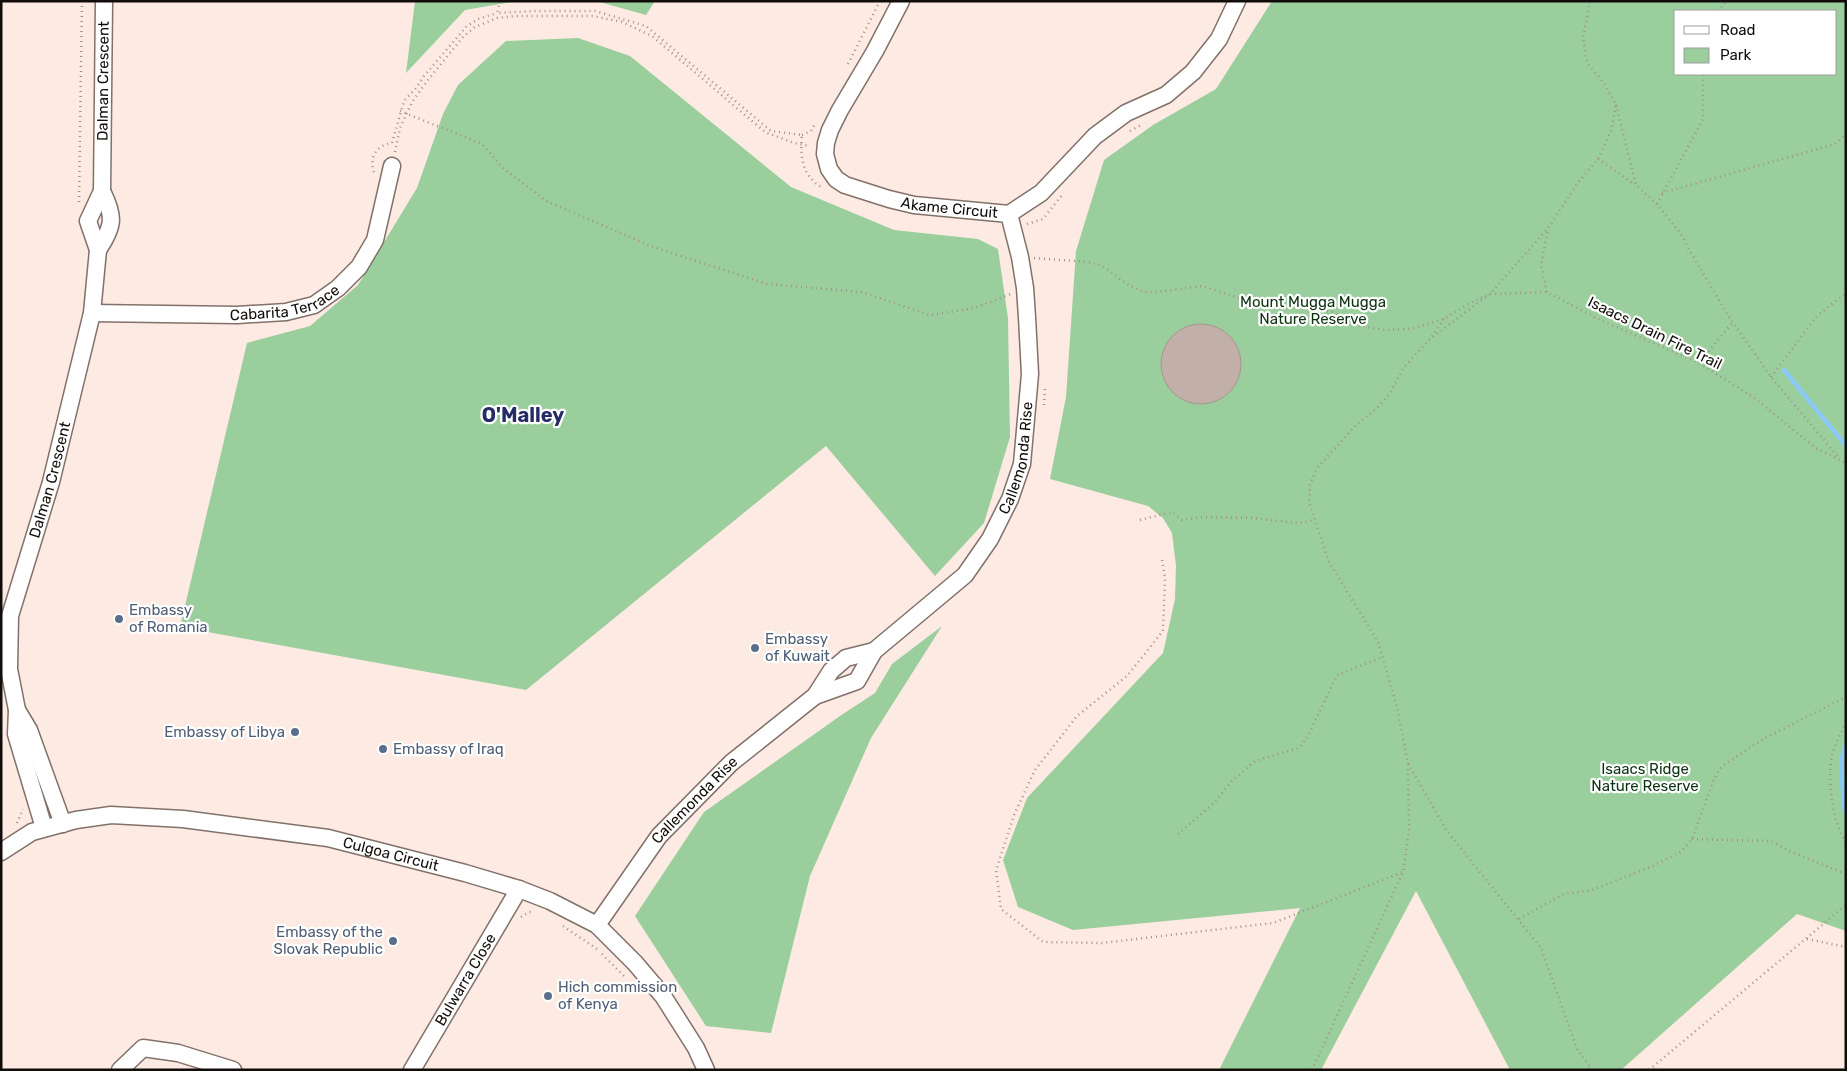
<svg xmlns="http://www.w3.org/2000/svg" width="1847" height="1071" font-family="Rubik,sans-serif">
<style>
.green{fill:#9bce9d;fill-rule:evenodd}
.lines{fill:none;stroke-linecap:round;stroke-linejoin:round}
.stream{stroke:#8bc9f7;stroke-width:4.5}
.building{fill:#c1afa8;stroke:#a6968e}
.minor-casing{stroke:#81716a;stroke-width:19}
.path{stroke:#9f928c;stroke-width:2.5;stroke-dasharray:1 4;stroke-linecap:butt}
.minor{stroke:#fff;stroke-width:16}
.service-dot{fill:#5c6f8a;stroke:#fff;stroke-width:2}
.labels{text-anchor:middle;stroke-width:4.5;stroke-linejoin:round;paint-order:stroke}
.street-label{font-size:15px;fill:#120d0a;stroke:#fff}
.park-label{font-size:15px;fill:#0d3312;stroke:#fff}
.service-label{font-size:15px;fill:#4e5e75;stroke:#fff;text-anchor:start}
.district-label{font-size:20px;font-weight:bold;fill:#252b64;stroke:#fff}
</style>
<rect width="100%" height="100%" fill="#fdeae2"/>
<!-- green -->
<path class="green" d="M415,1H518L465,10L406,73Z
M596,1H655L646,15Z
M1272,1H1846V931L1797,914L1621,1070H1510L1416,891L1321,1070H1219L1300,908L1073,930L1018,907L1003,860L1027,798L1163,653L1175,599L1176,566L1172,533L1163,518L1148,506L1050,479L1066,397L1076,251L1104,160L1153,125L1216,89ZM1676,11H1836V74H1676Z
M578,38L630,56L791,187L894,230L978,239L998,249L1008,318L1010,437L984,523L935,576L826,446L526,690L180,627L247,343L310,326L358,285L417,188L443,114L458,85L506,41Z
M942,626L871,738L810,876L771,1033L706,1026L635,916L704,812L840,716L875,693L892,664Z"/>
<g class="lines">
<!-- stream -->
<path class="stream" d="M1784,370L1846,446
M1846,744L1841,762L1844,808L1846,812"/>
</g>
<!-- building -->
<path class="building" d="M1161 364a40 40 0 1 1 80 0a40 40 0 1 1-80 0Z"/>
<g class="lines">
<defs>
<g id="minor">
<path id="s1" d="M901,1L875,51L840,110L830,130L826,143L825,154L829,169L836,179L845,185L889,199L914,205L1009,214L1041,193L1095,136L1126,113L1166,95L1193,72L1219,39L1237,1"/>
<path d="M98,250C114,226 115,217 102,191"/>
<path id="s2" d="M92,313L237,315L286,312L314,305L338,288L359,267L375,240L392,166"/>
<path id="s3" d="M815,696L857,681L874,651L965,575L990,539L1010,499L1022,464L1030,374L1027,317L1025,288L1020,257L1009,214"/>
<path d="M17,710L29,730L63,824"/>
<path id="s4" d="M44,828L16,734L17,710L9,669L10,616L51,482L92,313L98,250L88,221L102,191L104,1"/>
<path id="s5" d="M1,852L32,832L76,820L111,815L183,819L328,838L465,873L519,889L550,901L597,925L635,963L663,996L696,1048L706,1070"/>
<path id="s6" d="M597,925L659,836L731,763L815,696L831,671L846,658L874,651"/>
<path d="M120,1070L143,1048L178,1053L233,1070"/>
<path id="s7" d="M412,1070L519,889"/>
</g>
</defs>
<!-- minor casing -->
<use href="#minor" class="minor-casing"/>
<!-- path -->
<path class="path" d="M500,1L497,13L534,11H595L646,26L771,131L802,135C800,157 802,177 823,188
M1718,11L1727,1
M848,64L880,1
M1616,105L1636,185L1657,204L1681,234L1691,253L1729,317L1771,377L1839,458
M400,111L482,144L504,169L546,201L653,247L767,284L861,292L930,315L975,308L1011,294
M1130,131L1141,125
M802,135L811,131L815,124
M395,152L400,128L412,102L428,80L463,37L475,27L497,18L515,16H593L622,22L652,36L765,132L794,143L810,146
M1598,159L1634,184
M374,172C369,158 376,145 392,143L404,101L417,87L424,76L466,27L478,19L497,13
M1662,193L1835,144L1846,134
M79,202L82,1
M1657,204L1703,119V74
M1027,224L1043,219L1062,195
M1034,258L1088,262L1100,265L1110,271L1124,282L1143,292H1156L1202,286L1257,304L1333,312L1358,325L1383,330L1411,329L1444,319L1468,304L1490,294L1547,292L1600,320L1699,363L1753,397L1817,449L1840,460L1846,464
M1547,292L1541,266L1548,229
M1444,319L1431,338L1404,367L1390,393L1377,408L1357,424L1317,468L1310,484L1309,502L1329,562L1378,642L1396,703L1408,763L1446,830L1541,948L1577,1049L1592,1070
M1433,337L1490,294L1548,228L1577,184L1598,159L1611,131L1616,105L1604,83L1587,63L1583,38L1590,1
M1699,363L1733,322
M1771,377L1817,316L1846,293
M1044,405L1045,388
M1140,520L1172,512L1182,520L1204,517L1254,518L1297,523L1315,520
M1162,560L1165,578L1163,631L1127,676L1077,716L1035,770L1014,815L996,870L1001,909L1043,942L1102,943L1273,923L1403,872
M1846,722C1841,733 1835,744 1832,755C1827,780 1832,821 1846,843
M17,823L23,809
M1178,834L1213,804L1232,781L1255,761L1299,748L1308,736L1337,675L1383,657
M1692,839L1771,841L1789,851L1846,874
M521,917L529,912H534
M1519,919L1564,894L1592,890L1655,865L1682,851L1692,839L1714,779L1722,766L1765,738L1846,697
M563,926L597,949L599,947
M1807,939L1846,947
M602,954L624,976
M1312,1070L1403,872L1409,831L1408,764
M1649,1070L1846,905"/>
<!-- minor -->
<use href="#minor" class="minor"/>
</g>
<!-- markers -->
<g class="service-dot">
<circle cx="119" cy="619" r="5"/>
<circle cx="755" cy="648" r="5"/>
<circle cx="295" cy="732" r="5"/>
<circle cx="383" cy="749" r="5"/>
<circle cx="393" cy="941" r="5"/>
<circle cx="548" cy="996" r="5"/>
</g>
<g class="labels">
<!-- street labels -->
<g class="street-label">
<text dy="5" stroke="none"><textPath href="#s4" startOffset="768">Dalman Crescent</textPath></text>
<text dy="5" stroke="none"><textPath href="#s1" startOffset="318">Akame Circuit</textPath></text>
<text dy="5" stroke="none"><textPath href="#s2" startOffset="195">Cabarita Terrace</textPath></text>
<text transform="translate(1655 333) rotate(26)" y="5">Isaacs Drain Fire Trail</text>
<text dy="5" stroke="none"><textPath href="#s3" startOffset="328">Callemonda Rise</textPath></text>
<text dy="5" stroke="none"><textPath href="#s4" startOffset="359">Dalman Crescent</textPath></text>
<text dy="5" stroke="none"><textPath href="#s6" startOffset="159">Callemonda Rise</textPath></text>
<text dy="5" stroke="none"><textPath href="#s5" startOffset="401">Culgoa Circuit</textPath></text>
<text dy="5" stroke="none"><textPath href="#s7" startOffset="105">Bulwarra Close</textPath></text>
</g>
<!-- park labels -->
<g class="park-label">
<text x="1313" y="307">Mount Mugga Mugga<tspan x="1313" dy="17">Nature Reserve</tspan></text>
<text x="1645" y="774">Isaacs Ridge<tspan x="1645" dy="17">Nature Reserve</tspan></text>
</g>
<!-- service labels -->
<g class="service-label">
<text x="129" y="615">Embassy<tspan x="129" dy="17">of Romania</tspan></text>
<text x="765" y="644">Embassy<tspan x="765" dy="17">of Kuwait</tspan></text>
<text x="285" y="737" text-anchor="end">Embassy of Libya</text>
<text x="393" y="754">Embassy of Iraq</text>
<text x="383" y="937" text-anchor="end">Embassy of the<tspan x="383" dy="17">Slovak Republic</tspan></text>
<text x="558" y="992">Hich commission<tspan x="558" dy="17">of Kenya</tspan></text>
</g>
<!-- district labels -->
<g class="district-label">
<text x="523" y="422">O'Malley</text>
</g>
</g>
<!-- border -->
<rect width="1847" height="1071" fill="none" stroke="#120d0a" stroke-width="5"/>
<!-- legend -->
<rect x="1674" y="10" width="162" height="65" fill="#ffffff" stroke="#a09e9d"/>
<rect x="1684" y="26" width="25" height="8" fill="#ffffff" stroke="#a09e9d"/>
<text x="1720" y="35" font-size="15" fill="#120d0a">Road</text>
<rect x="1684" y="48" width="25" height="15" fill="#9bce9d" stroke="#a09e9d"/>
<text x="1720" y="60" font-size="15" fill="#120d0a">Park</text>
</svg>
